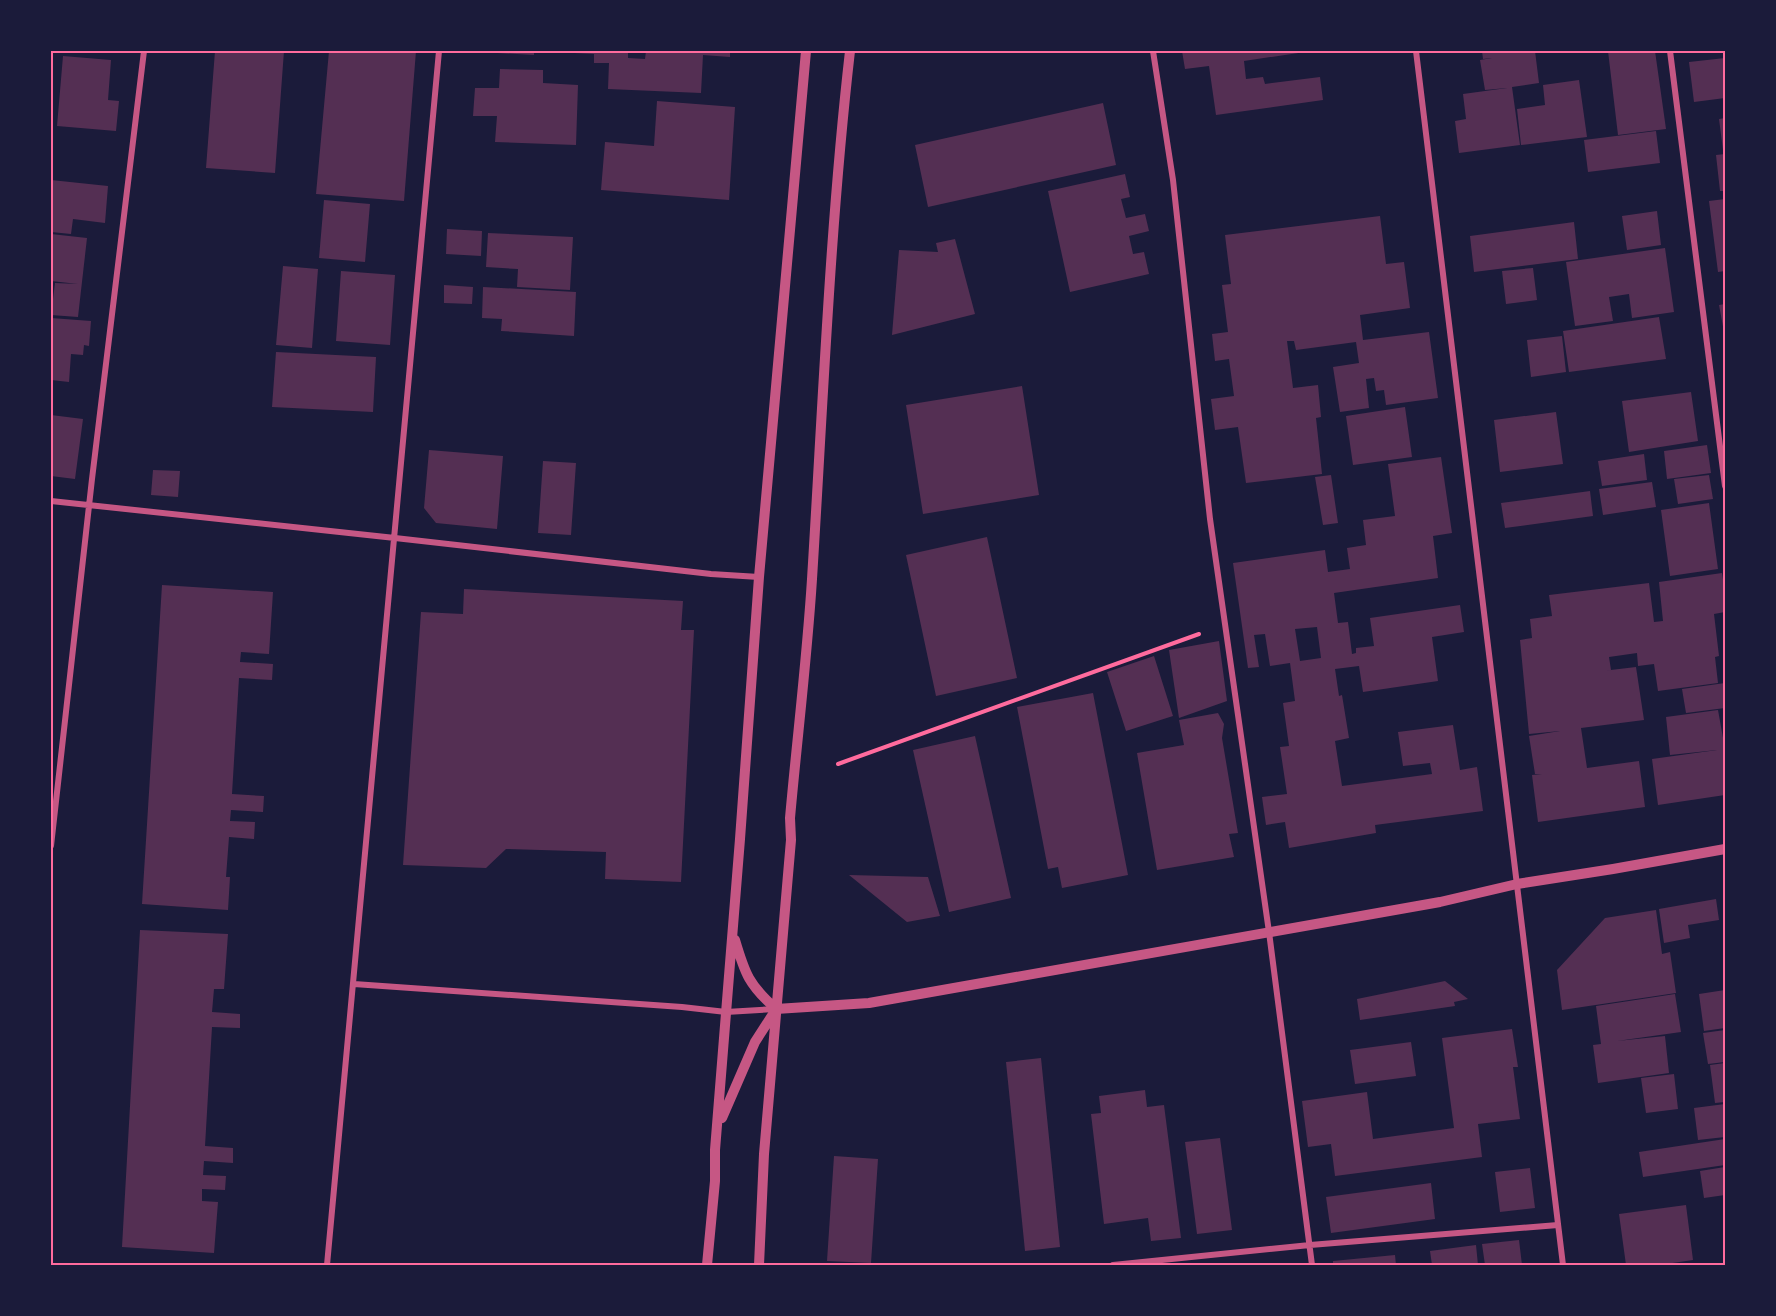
<svg xmlns="http://www.w3.org/2000/svg" width="1776" height="1316" font-family="'Alegreya Sans',sans-serif">
<style>
.building{fill:#542f53;fill-rule:evenodd}
.lines{fill:none;stroke-linecap:round;stroke-linejoin:round}
.path{stroke:#ff6b9d;stroke-width:4}
.minor{stroke:#c65784;stroke-width:6}
.tertiary{stroke:#c65784;stroke-width:10}
.neatline{fill:none;stroke:#ff6b9d;stroke-width:2}
</style>
<rect width="100%" height="100%" fill="#1b1b3a"/>
<!-- building -->
<path class="building" d="M215,51H284L275,173L206,168Z
M329,51H416L404,201L316,194Z
M497,51H534V55L497,53Z
M574,51H628V58L645,59L646,51H730V57L703,55L701,93L608,89L609,63H594V54L574,53Z
M1182,51H1305V52L1244,61L1246,79L1263,77L1265,84L1320,77L1323,100L1216,115L1209,66L1185,69Z
M1482,51H1535L1539,83L1512,87L1520,145L1459,153L1455,121L1466,119L1463,94L1507,88L1485,90L1480,60L1492,58L1483,59Z
M1608,51H1655L1666,129L1618,135Z
M63,56L111,60L108,100L119,101L116,131L57,126Z
M1725,58V98L1694,102L1689,62Z
M500,69L543,70V83L578,85L576,145L495,142L497,116H473L475,88H499Z
M1579,80L1587,137L1521,145L1517,109L1545,105L1543,85Z
M657,101L735,107L729,200L601,190L605,142L654,146Z
M1103,103L1116,165L928,207L915,145Z
M1725,118V150H1723L1719,119Z
M1656,131L1660,163L1588,172L1584,140Z
M1725,154V191H1720L1716,155Z
M1125,174L1130,197L1121,199L1126,218L1145,214L1149,231L1129,236L1133,254L1144,252L1149,274L1070,292L1048,191Z
M51,180L108,186L105,223L73,219L71,234L51,232Z
M1725,199V271L1718,272L1709,201Z
M324,200L370,204L365,262L319,258Z
M1657,211L1661,245L1627,250L1622,216Z
M1380,216L1386,264L1404,262L1410,308L1360,315L1363,340L1429,332L1438,398L1386,405L1384,390L1376,391L1374,378L1366,379L1369,408L1340,412L1333,367L1359,363L1356,342L1296,350L1294,341H1287L1293,388L1318,385L1321,417L1316,418L1322,474L1246,483L1238,427L1215,430L1211,399L1234,396L1229,359L1215,361L1212,334L1228,332L1222,285L1231,284L1225,235Z
M1574,222L1578,259L1474,272L1470,236Z
M447,229L482,231L481,256L446,254Z
M488,233L573,237L570,290L517,287L518,269L486,267Z
M51,234L87,238L78,317L51,315L55,283L78,284L51,281Z
M955,239L975,314L892,335L899,250L938,252L936,243Z
M1665,248L1674,312L1632,318L1629,294L1609,297L1613,321L1575,326L1566,262Z
M283,266L318,269L312,348L276,345Z
M1533,268L1537,300L1506,304L1502,271Z
M341,271L395,275L390,345L336,341Z
M444,285L473,287L472,304L444,303Z
M483,287L576,292L574,336L501,331L502,319L482,318Z
M1725,304V332H1724L1719,305Z
M1659,317L1666,359L1569,372L1563,331Z
M51,318L91,321L89,346L84,345L83,355L71,354L69,382L51,380Z
M1562,336L1566,372L1531,377L1527,340Z
M276,352L376,357L373,412L272,407Z
M1022,386L1039,495L923,514L906,405Z
M1691,392L1698,441L1629,452L1622,401Z
M1405,407L1412,457L1353,465L1346,416Z
M1556,412L1563,464L1500,472L1494,420Z
M51,415L83,419L75,479L51,476Z
M1707,445L1711,473L1667,479L1664,451Z
M429,450L503,456L497,529L436,523L424,508Z
M1644,454L1647,480L1602,486L1598,461Z
M1441,457L1452,533L1433,536L1438,578L1334,593L1338,623L1348,622L1352,654L1356,653V648L1374,646L1370,618L1460,605L1464,632L1432,637L1438,681L1363,692L1359,666L1335,669L1339,696L1342,695L1349,738L1335,741L1342,786L1432,774L1430,763L1403,766L1398,732L1453,725L1460,770L1477,767L1483,811L1375,825L1376,833L1289,848L1285,822L1266,825L1262,797L1287,794L1280,747L1289,746L1283,703L1295,701L1290,663L1270,666L1265,634L1254,635L1259,667L1248,668L1233,563L1325,550L1328,572L1350,569L1347,548L1366,545L1363,520L1395,516L1388,464ZM1317,627L1321,658L1300,661L1295,629Z
M543,461L576,463L571,535L538,533Z
M153,470L180,471L178,497L151,495Z
M1331,475L1338,523L1323,525L1315,477Z
M1709,475L1713,499L1678,504L1674,479Z
M1652,482L1656,507L1603,515L1599,489Z
M1590,491L1593,516L1505,528L1501,503Z
M1709,503L1718,569L1670,576L1661,510Z
M987,537L1017,678L936,696L906,555Z
M1722,573L1725,592V612L1714,614L1719,656L1715,657L1718,683L1658,691L1654,664L1638,666L1637,653L1609,657L1611,670L1577,674L1636,667L1644,720L1581,728L1587,768L1639,761L1645,807L1538,822L1532,775L1542,774H1535L1529,736L1560,731L1529,734L1520,640L1532,638L1530,619L1552,616L1549,595L1649,583L1654,622L1663,621L1659,582Z
M162,585L273,592L269,654L241,652L240,662L273,664L272,680L239,678L232,794L264,796L263,812L231,810L230,821L255,822L254,839L229,837L226,877H230L228,910L142,904Z
M464,589L683,601L681,630H694L681,882L605,879L606,852L506,849L486,868L403,865L421,612L463,614Z
M1219,641L1227,701L1179,718L1169,650Z
M1154,656L1173,716L1126,731L1107,672Z
M1725,683V708L1686,713L1682,689Z
M1093,693L1128,875L1062,888L1058,867L1048,869L1017,707Z
M1718,710L1725,749V795L1658,805L1652,759L1717,750L1670,755L1666,717Z
M1218,713L1224,724L1222,738L1238,833L1229,834L1234,857L1157,870L1137,753L1184,745L1179,720Z
M975,736L1011,898L949,912L913,750Z
M849,875L928,877L940,916L907,922Z
M1716,899L1719,920L1688,925L1690,938L1664,943L1659,909Z
M1656,910L1662,954L1670,952L1676,993L1562,1010L1557,970L1605,918Z
M140,930L228,934L224,989H214L212,1012L240,1014V1028L212,1027L205,1146L233,1148V1163L204,1161L203,1175L226,1176L225,1190L202,1189V1201L218,1202L214,1253L122,1247Z
M1445,981L1468,999L1454,1002L1455,1006L1360,1020L1357,999Z
M1725,990V1028L1704,1031L1699,994Z
M1675,994L1681,1032L1617,1041L1665,1036L1669,1073L1598,1083L1593,1045L1601,1044L1596,1006Z
M1512,1029L1518,1067H1513L1520,1119L1478,1124L1482,1157L1335,1176L1331,1144L1308,1147L1302,1101L1367,1092L1373,1139L1454,1128L1442,1038Z
M1725,1030V1062L1708,1064L1703,1033Z
M1411,1042L1416,1076L1355,1084L1350,1050Z
M1041,1058L1060,1247L1025,1251L1006,1062Z
M1725,1063V1102L1715,1103L1710,1065Z
M1674,1074L1678,1109L1646,1113L1641,1078Z
M1145,1090L1147,1107L1164,1105L1181,1238L1151,1241L1148,1218L1104,1224L1091,1114L1101,1113L1099,1096Z
M1725,1104V1137L1698,1140L1694,1108Z
M1220,1138L1232,1230L1197,1234L1185,1142Z
M1725,1139V1165L1643,1177L1639,1152Z
M834,1156L878,1159L871,1263L827,1261Z
M1725,1167V1195L1704,1198L1700,1171Z
M1530,1168L1535,1208L1500,1212L1495,1172Z
M1431,1183L1435,1219L1331,1233L1326,1197Z
M1686,1205L1693,1260L1659,1265H1626L1619,1214Z
M1519,1240L1522,1265H1485L1482,1244Z
M1476,1245L1478,1265H1432L1430,1251Z
M1395,1255L1396,1265H1333V1261Z"/>
<g class="lines">
<!-- path -->
<path class="path" d="M838,764L1199,634"/>
<!-- minor -->
<path class="minor" d="M1153,51L1173,180L1210,519L1269,932L1312,1265
M1416,51L1563,1265
M1670,51L1725,486
M51,501L395,538L711,574L759,577
M51,846L92,479L144,51
M354,984L682,1007L726,1012L775,1009
M327,1265L439,51
M1113,1265L1310,1245L1558,1225"/>
<!-- tertiary -->
<path class="tertiary" d="M735,940C745,974 749,985 776,1009L869,1003L1440,902L1517,884L1613,869L1725,849
M722,1118L755,1042L775,1011
M707,1265L715,1181V1150L740,839L759,577L806,51
M759,1265L764,1154L791,840L790,818C797,739 807,659 812,579C823,403 830,226 850,51"/>
</g>
<!-- border -->
<rect width="1776" height="1316" fill="none" stroke="#1b1b3a" stroke-width="105"/>
<rect x="52" y="52" width="1672" height="1212" class="neatline"/>
</svg>
